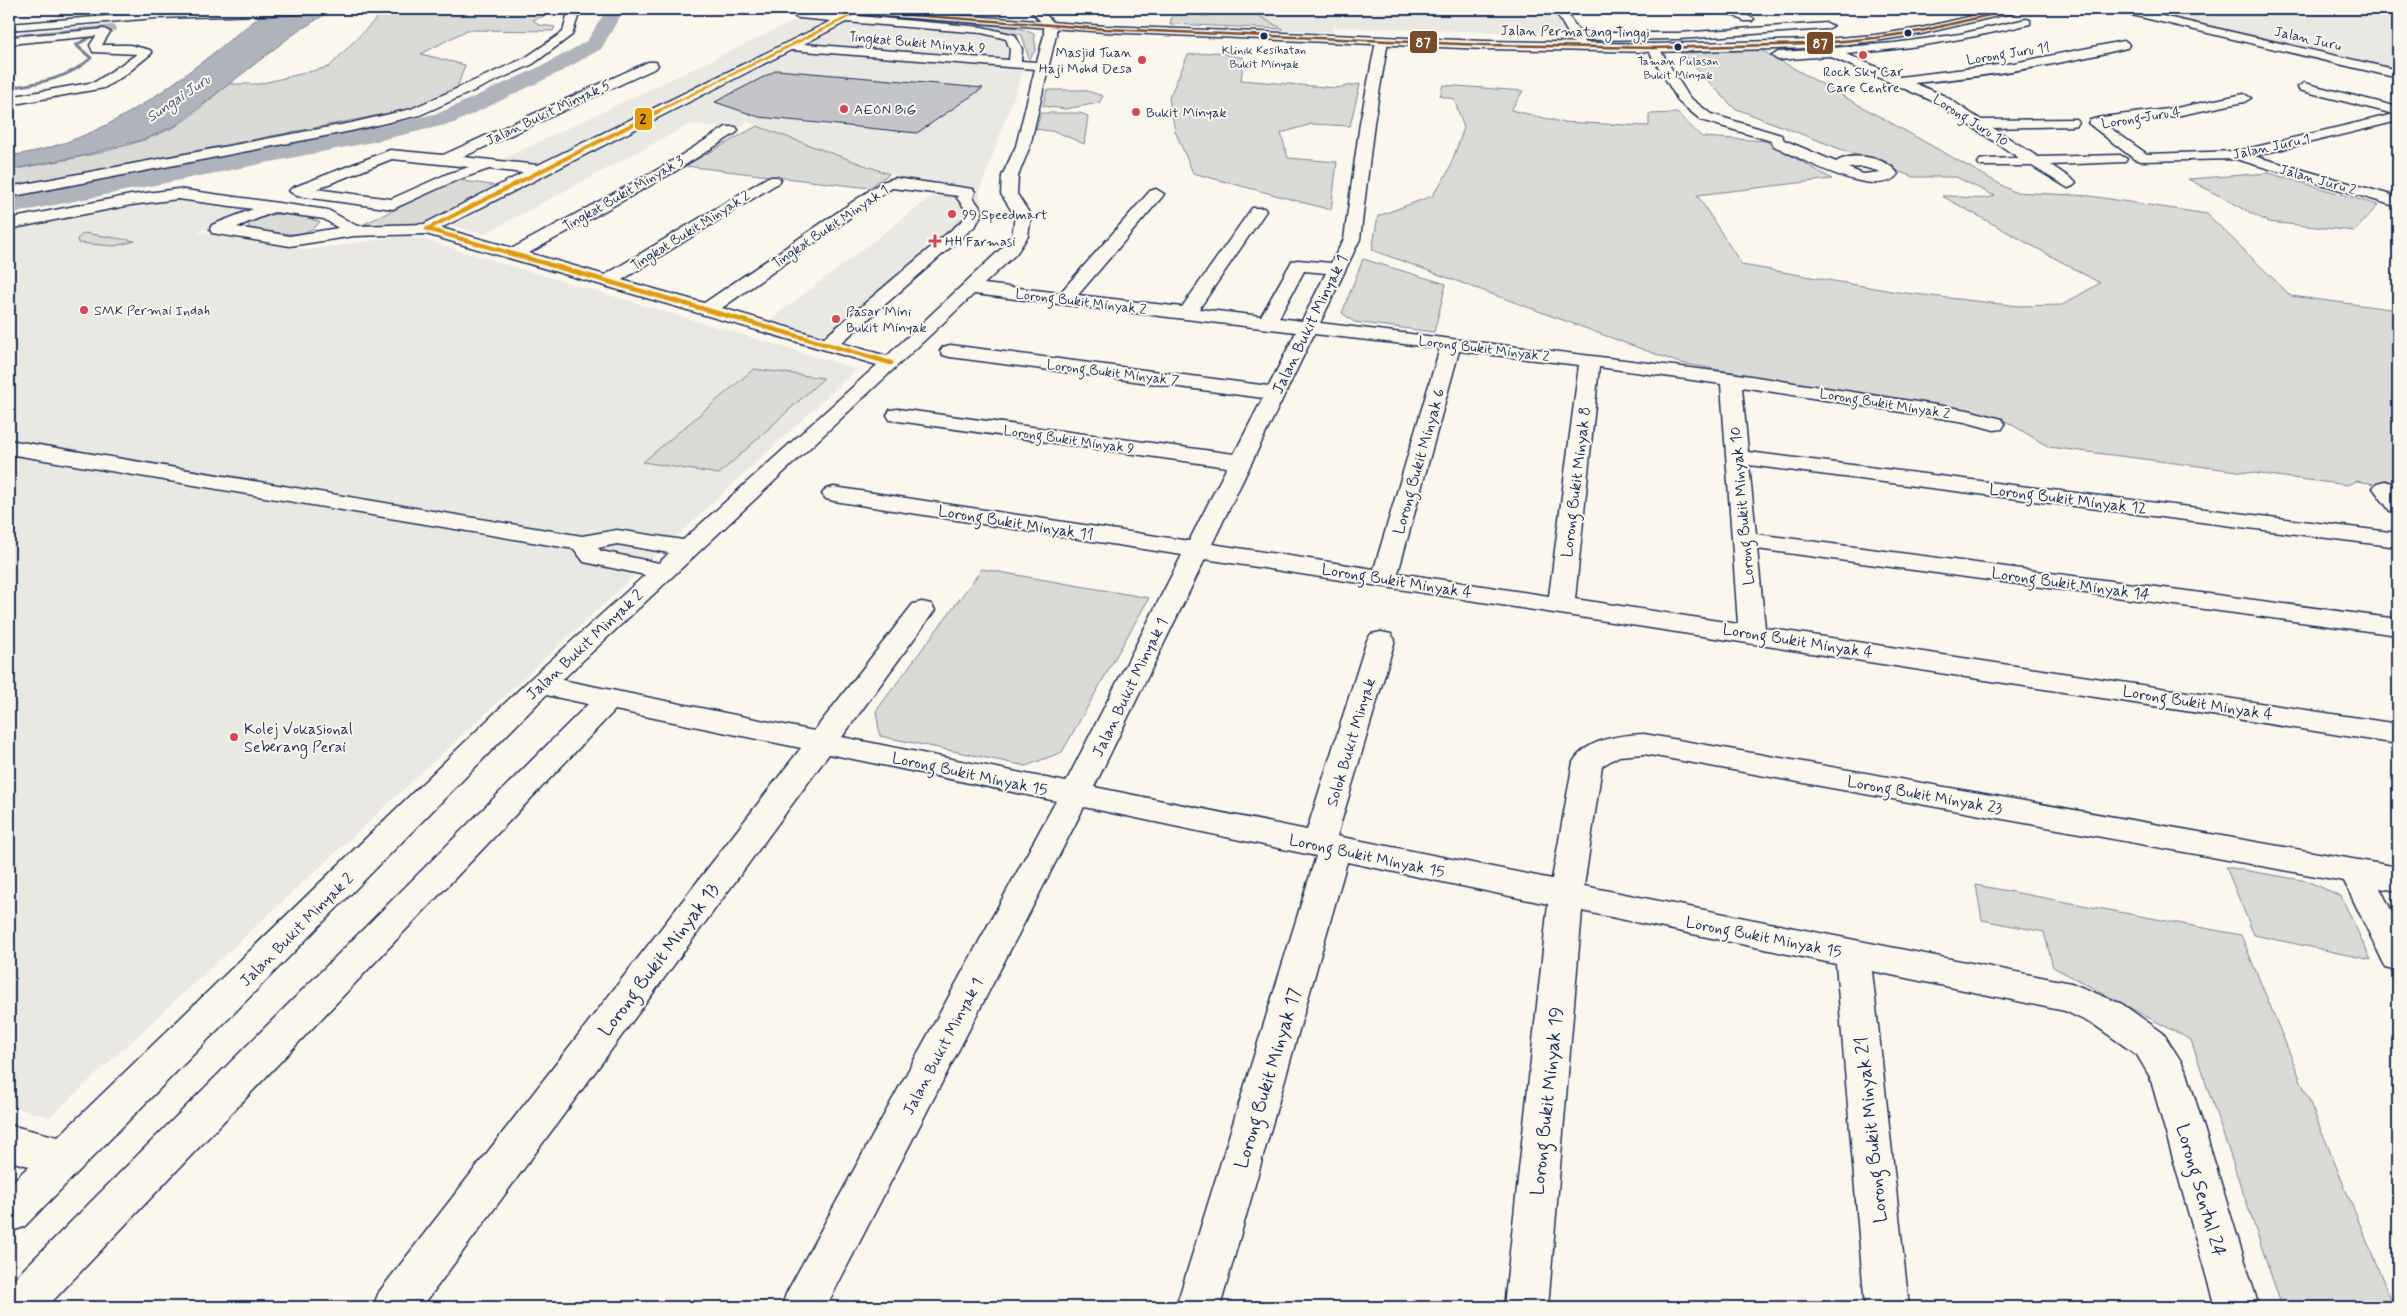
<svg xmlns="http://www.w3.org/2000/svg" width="2407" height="1316" font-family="Mynerve,sans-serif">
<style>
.built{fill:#eae8e2}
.green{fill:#dadad7;stroke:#7a849a}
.water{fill:#afb3bb;stroke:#747e96}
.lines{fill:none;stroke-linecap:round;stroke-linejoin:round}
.stream{stroke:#747e96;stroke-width:3}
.canal{fill:#afb3bb;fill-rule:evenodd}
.river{fill:#afb3bb;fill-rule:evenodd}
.building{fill:#c3c5c9;stroke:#1b2f5e}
.minor-casing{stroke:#1b2f5e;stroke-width:3}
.major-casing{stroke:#1b2f5e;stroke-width:3}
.highway-casing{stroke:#1b2f5e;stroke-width:3}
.minor{fill:#fbf7ec;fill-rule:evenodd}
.major{fill:#fbf7ec;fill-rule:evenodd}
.highway{fill:#fbf7ec;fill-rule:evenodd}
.bus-1-casing{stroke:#fbf7ec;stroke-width:4.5}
.bus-2-far2-casing{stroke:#fbf7ec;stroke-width:4.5}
.bus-2-far1-casing{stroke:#fbf7ec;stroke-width:5.5}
.bus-2-casing{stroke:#fbf7ec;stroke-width:7}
.bus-1{stroke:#7a4b2a;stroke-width:2.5}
.bus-2-far2{stroke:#e19a09;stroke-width:2.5}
.bus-2-far1{stroke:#e19a09;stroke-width:4}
.bus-2{stroke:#e19a09;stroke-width:4.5}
.bus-dot{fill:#1b2f5e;stroke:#fbf7ec;stroke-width:2}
.poi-dot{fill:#d1495b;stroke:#fbf7ec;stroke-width:2}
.labels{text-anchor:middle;stroke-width:4;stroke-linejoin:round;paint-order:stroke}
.far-bus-label{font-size:12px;fill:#1b2f5e;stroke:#fbf7ec}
.far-street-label{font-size:14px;fill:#1b2f5e;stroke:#fbf7ec}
.far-poi-label{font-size:14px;fill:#1b2f5e;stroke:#fbf7ec;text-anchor:start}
.far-water-label{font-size:15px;font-style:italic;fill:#47577a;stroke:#fbf7ec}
.street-label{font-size:16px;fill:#1b2f5e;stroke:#fbf7ec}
.poi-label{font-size:16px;fill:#1b2f5e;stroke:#fbf7ec;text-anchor:start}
.near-street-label{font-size:19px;fill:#1b2f5e;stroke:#fbf7ec}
.line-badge{stroke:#fbf7ec;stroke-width:2}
.badge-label{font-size:14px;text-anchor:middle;font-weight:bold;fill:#fff}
.pale-badge-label{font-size:14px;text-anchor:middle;font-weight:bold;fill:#111}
</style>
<rect width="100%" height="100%" fill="#fbf7ec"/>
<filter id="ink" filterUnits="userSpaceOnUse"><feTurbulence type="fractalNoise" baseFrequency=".02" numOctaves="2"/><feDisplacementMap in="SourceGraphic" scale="10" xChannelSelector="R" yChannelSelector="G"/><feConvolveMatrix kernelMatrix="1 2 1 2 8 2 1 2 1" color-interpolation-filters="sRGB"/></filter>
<g filter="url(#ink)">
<!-- built -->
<path class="built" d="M1174,9H1551L1568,34L1332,27L1333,32L1170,24Z
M2131,9H2398V69Z
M805,16L945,27L1011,37L1015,65L1023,72L980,190V220L843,343L769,321L945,186L910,181L747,122L737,129L690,124L484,234L440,222L538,171L490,165Z
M181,199L255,209L198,232L308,250L408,235L857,369L50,1117L9,1106V229L128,204Z"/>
<!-- green -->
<path class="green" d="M1174,9H1189L1201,16L1265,9L1259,16L1283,29L1170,24Z
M546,11L547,15L533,20L539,25L555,27L553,31L467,30L421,54L465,65L457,88L411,109L9,187V170C64,160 124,152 174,127C194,116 211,98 228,84H259L329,67L379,16L397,14Z
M867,14L1020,28L1034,34L1036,50L1029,59L1022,35L993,29L859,16Z
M1761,50L2014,192L2090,196L2207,214L2291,296L2398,310V488L2357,481L2347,485L2049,447L2004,420L1680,363L1372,250L1378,216L1432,196L1448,172L1464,128L1454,99L1440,96L1443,85L1523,91L1511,110L1561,122L1649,126V114L1677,113L1702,137L1766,141L1832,179L1697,195L1742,265L1897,292L2018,306L2062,305L2100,283L1942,196C1960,195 1980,202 1995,196L1956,177H1913L1734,108L1681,53Z
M1216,52L1244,58L1241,80L1336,88L1360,84L1350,126L1312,124L1281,133L1288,158L1337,162L1331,210L1193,173L1175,131L1169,98L1188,55Z
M1047,90H1084L1103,96L1099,103L1065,109L1043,106Z
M1041,113H1080L1088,116L1084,144L1057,132L1036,129Z
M757,126L889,174L869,188L685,166Z
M2269,173L2378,205L2355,231L2268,222L2188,179Z
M457,180L498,186L418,226L393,228L364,224Z
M283,214L305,217L320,222C304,242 271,232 249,228L248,223L270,215Z
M84,233L135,241L115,246L78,243L77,239Z
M1363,259L1446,284L1434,332L1354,322L1342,313Z
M754,369L824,378L719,474L643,462Z
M982,569L1149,598L1062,752L1026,766L880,736L876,711Z
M2226,867L2307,881L2341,896L2371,960L2254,935Z
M1976,885L2241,935L2394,1307H2282L2191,1040L2053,967L2044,932L1982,920Z"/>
<!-- water -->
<path class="water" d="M271,9H333L291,36L175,126L145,139L82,156L9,170V156C89,145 148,104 211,55C231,39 250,23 271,9Z"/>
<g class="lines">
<!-- stream -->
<path class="stream" d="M9,88C39,83 68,79 91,58L76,45L96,34"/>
<!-- canal -->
<path class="canal" d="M112,25L116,26V30L100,36H92V33L9,40V34Z"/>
<!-- river -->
<path class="river" d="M607,9H617L622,13L601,49L560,72L454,123L372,142L9,214V198L372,128L439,113L546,64L587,41Z"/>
</g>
<!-- building -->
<path class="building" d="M777,70L983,88L917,133L759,117L715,102Z"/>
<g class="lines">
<defs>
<path id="minor" d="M575,9H586L578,17L572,35L533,64L420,115L351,131L9,197V187L351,123L411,109L525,58L563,32L567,16Z
M856,9H864L865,11L858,16L982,27L1015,35L1022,49L1021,61L1037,62L1044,35V25L1050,22L1056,25V35L1030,146L1018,176L1017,194L1031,216L1028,236L1016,254L984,284L1060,293L1150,191L1156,189L1164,194L1162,197L1078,295L1182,307L1252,208H1264L1266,211L1199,309L1261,316L1292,261L1298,260L1331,263L1344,239L1360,123L1376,41L1382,37L1388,41L1374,123L1360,239L1320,323L1731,373L1968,410L2002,419L2005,424L2002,429L1994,430L1965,422L1742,387L1748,452L2398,533V547L1749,465L1756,534L2398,619V635L1757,549L1765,628L2398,724V744L1205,559L1094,787L1307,830L1367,640L1371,634L1381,632L1391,634L1395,640L1337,836L1552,879L1573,762C1587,739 1619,735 1644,734L2398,867V891L2380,888L2398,924V972L2386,968L2344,881L1644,754L1619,756L1602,766L1584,886L2071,983L2122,1004L2163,1033L2181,1061L2187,1073L2259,1307H2215L2150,1077L2137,1055L2096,1026L2065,1011L1872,971L1909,1307H1865L1836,964L1582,911L1548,1307H1504L1548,904L1347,862L1220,1307H1176L1316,856L1084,807L826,1307H781L787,1292L1056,801L829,754L422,1307H373L379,1292L801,748L615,710L47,1307H9V1284L588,704L546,695L24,1227L9,1232V1185L29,1166L9,1161V1125L58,1137L530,679L645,575L584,562L574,549L9,454V440L582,536L617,530L683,540L877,365L426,234L354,236L290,246L212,233L210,229L212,225L253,209L178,199L131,205L9,229V219L131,195L178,189L328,210L357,226L424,224L523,173L489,169L457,180L393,209L297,196L289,191L292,188L390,150L443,155L648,62H656L658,65L656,68L463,157L538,165L831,21L799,18L795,17V13L843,15ZM846,22L982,33L1006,39L1010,49L1009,60L804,44ZM791,50L1035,69L1016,146L1002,176L1001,194L1015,216L1012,236L1004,246L887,356L841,343L976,225L983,211L973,198L975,192L973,189L895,178L882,182L704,303L622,280L778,183L781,180L778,177H768L605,275L529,253L674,172L736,133L738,130L736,127H726L664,166L513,248L441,228ZM392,159L469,167L447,174L391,199L316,189ZM892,188L958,196L957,198L967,211L963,220L824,338L722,308ZM274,212L324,219L338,228L290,236L237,227ZM1304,271L1326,273L1302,321L1279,318ZM974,294L1296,332L1269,386L950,345L943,347L940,351L943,355L950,357L1263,398L1234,454L898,409L890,410L887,415L890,420L898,421L1227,467L1189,541L834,487L826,489L822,494L826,499L834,501L1182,555L1066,782L842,737L935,610L931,604L922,602L913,604L814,731L562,680ZM1314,334L1440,348L1374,569L1212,544ZM1459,351L1579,365L1549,596L1398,573ZM1599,367L1721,384L1738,624L1575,599ZM617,544L669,553L659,563L601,551L598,548Z
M1554,9H1564L1580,33H1679L1827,23L1833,26L1827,29L1679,39L1584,40L1588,47L1582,51L1576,47Z
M1721,9H1734L1754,19L1752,21H1744Z
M1954,9H1972L1986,14L1980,17L1955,11Z
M2026,19L2030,20V24C1969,39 1909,49 1846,54L1900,77L2014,63L2123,41L2127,42L2129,45L2127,48C2057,65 1985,77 1914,83L1945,96L1981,120L2076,119L2078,122L2076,125L2071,126L1993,128L2038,157L2120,155L2127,159L2125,162L2051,165L2073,180L2076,183L2073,186L2068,188L2032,166H1980L1978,163L1980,160L1985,159L2019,158L1935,102L1829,56L1778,60L1772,56L1778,52L1815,50L1806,44L1812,40L1832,48L1894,43L1960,34Z
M104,29L110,32L102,45H130L150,50L152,53L125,75L104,88L9,105V97L95,82L137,54L93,52L90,45L96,36L9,44V37Z
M1653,44L1657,45L1689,97L1711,114L1781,135L1784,140L1836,162C1853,151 1887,157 1898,174C1878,202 1798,157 1774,146L1771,141L1701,120L1679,102L1647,48ZM1863,167L1881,172L1863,174L1848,168Z
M2304,83L2398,107V121L2254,156L2398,197V207L2236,159L2141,161L2134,159L2088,123L2090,120L2102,117L2176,108L2244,94L2251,98L2244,102L2176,116L2106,125L2147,154L2238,151L2394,114L2299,90L2298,87Z
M2385,481C2402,485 2398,498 2398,513L2390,511L2373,488L2377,483Z"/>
<path id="major" d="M1029,9H1040L1056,25L1054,27H1046Z
M2114,9H2132L2398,70V78L2119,12Z"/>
<path id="highway" d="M261,9H373L368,12L156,18L9,30V24L156,12Z
M824,9H871L1105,26L1484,41L1653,44L1812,40L1875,35L1921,28L2002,9H2020L2019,11L1921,34L1875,41L1812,48L1653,52L1484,49L1105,32L829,12Z"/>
</defs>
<!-- minor casing -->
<use href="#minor" class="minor-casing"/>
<!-- major casing -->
<use href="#major" class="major-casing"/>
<!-- highway casing -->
<use href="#highway" class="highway-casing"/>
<!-- minor -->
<use href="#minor" class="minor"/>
<!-- major -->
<use href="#major" class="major"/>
<!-- highway -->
<use href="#highway" class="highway"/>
<defs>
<path id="bus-1" d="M829,9L1105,29L1484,45L1653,48L1812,44L1875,38L1921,31L2015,9"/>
<path id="bus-2-far2" d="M656,112L860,11"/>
<path id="bus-2-far1" d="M513,254L427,229L659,111"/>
<path id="bus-2" d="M509,253L891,363"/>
</defs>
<!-- bus-1 casing -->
<use href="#bus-1" class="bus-1-casing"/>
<!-- bus-2-far2 casing -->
<use href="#bus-2-far2" class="bus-2-far2-casing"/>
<!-- bus-2-far1 casing -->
<use href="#bus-2-far1" class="bus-2-far1-casing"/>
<!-- bus-2 casing -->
<use href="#bus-2" class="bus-2-casing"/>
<!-- bus-1 -->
<use href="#bus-1" class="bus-1"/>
<!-- bus-2-far2 -->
<use href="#bus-2-far2" class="bus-2-far2"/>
<!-- bus-2-far1 -->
<use href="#bus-2-far1" class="bus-2-far1"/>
<!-- bus-2 -->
<use href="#bus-2" class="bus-2"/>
</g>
</g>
<!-- markers -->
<g class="bus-dot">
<circle cx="1908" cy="33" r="4.5"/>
<circle cx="1264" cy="36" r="4.5"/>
<circle cx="1678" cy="47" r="4.5"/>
</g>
<g class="poi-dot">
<circle cx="1863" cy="55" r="5"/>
<circle cx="1142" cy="60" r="5"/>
<circle cx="844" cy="109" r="5"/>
<circle cx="1136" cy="112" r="5"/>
<circle cx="952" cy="214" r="5"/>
<path d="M932.5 233.5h5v5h5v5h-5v5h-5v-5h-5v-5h5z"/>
<circle cx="84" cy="310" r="5"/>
<circle cx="836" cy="319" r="5"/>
<circle cx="234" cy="737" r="5"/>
</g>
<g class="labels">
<!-- far-bus labels -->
<g class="far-bus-label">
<text x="1264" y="54">Klinik Kesihatan<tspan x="1264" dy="14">Bukit Minyak</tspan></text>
<text x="1678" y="65">Taman Pulasan<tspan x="1678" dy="14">Bukit Minyak</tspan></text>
</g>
<!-- far-street labels -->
<g class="far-street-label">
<text transform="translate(1575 31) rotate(1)" y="5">Jalan Permatang Tinggi</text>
<text transform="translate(2308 38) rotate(13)" y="5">Jalan Juru</text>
<text transform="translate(917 42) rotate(5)" y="5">Tingkat Bukit Minyak 9</text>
<text transform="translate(2008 53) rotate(-9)" y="5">Lorong Juru 11</text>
<text transform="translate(548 112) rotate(-25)" y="5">Jalan Bukit Minyak 5</text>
<text transform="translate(2141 117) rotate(-9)" y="5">Lorong Juru 4</text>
<text transform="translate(1971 120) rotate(32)" y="5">Lorong Juru 10</text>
<text transform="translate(2271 146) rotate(-12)" y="5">Jalan Juru 1</text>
<text transform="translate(2318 179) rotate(16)" y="5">Jalan Juru 2</text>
<text transform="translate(623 193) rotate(-30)" y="5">Tingkat Bukit Minyak 3</text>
<text transform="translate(830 226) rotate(-34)" y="5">Tingkat Bukit Minyak 1</text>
<text transform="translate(690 230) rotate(-32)" y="5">Tingkat Bukit Minyak 2</text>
<text transform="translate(1081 301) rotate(7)" y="5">Lorong Bukit Minyak 2</text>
<text transform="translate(1484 348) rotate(7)" y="5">Lorong Bukit Minyak 2</text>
<text transform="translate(1113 372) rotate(7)" y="5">Lorong Bukit Minyak 7</text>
<text transform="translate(1885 403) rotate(9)" y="5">Lorong Bukit Minyak 2</text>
<text transform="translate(1069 439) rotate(8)" y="5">Lorong Bukit Minyak 9</text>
</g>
<!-- far-poi labels -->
<g class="far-poi-label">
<text x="1132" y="57" text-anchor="end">Masjid Tuan<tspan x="1132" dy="16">Haji Mohd Desa</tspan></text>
<text x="1863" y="76" text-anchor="middle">Rock Sky Car<tspan x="1863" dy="16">Care Centre</tspan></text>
<text x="854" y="114">AEON BiG</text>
<text x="1146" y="117">Bukit Minyak</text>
<text x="962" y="219">99 Speedmart</text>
<text x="945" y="246">HH Farmasi</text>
<text x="94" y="315">SMK Permai Indah</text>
<text x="846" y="316">Pasar Mini<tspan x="846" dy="16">Bukit Minyak</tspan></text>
</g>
<!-- far-water labels -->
<g class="far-water-label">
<text transform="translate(178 98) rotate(-34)" y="5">Sungai Juru</text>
</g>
<!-- street labels -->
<g class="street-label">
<text transform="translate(1309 324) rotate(-64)" y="6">Jalan Bukit Minyak 1</text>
<text transform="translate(1418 461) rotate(-74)" y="6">Lorong Bukit Minyak 6</text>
<text transform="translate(1575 482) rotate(-83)" y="6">Lorong Bukit Minyak 8</text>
<text transform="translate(2068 498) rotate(7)" y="6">Lorong Bukit Minyak 12</text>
<text transform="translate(1741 506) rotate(-95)" y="6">Lorong Bukit Minyak 10</text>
<text transform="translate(1016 522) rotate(9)" y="6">Lorong Bukit Minyak 11</text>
<text transform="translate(1397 580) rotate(9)" y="6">Lorong Bukit Minyak 4</text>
<text transform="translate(2071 583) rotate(8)" y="6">Lorong Bukit Minyak 14</text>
<text transform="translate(1798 640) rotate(9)" y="6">Lorong Bukit Minyak 4</text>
<text transform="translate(584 644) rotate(-43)" y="6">Jalan Bukit Minyak 2</text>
<text transform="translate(1129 687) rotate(-64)" y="6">Jalan Bukit Minyak 1</text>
<text transform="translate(2198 702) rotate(9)" y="6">Lorong Bukit Minyak 4</text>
<text transform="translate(1350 742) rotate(-73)" y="6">Solok Bukit Minyak</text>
<text transform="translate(970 773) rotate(12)" y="6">Lorong Bukit Minyak 15</text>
<text transform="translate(1925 794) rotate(10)" y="6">Lorong Bukit Minyak 23</text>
<text transform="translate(1367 855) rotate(12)" y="6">Lorong Bukit Minyak 15</text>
<text transform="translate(296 929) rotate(-45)" y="6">Jalan Bukit Minyak 2</text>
<text transform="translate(1764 936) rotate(11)" y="6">Lorong Bukit Minyak 15</text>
<text transform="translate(942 1046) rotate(-62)" y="6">Jalan Bukit Minyak 1</text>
</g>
<!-- poi labels -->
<g class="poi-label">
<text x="244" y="734">Kolej Vokasional<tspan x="244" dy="18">Seberang Perai</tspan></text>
</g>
<!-- near-street labels -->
<g class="near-street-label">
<text transform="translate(658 959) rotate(-53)" y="7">Lorong Bukit Minyak 13</text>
<text transform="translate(1267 1078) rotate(-73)" y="7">Lorong Bukit Minyak 17</text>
<text transform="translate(1546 1101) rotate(-84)" y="7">Lorong Bukit Minyak 19</text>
<text transform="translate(1870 1130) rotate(-96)" y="7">Lorong Bukit Minyak 21</text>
<text transform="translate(2202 1190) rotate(74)" y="7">Lorong Sentul 24</text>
</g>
</g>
<g class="line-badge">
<rect x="1409" y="30" width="29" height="24" rx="5" fill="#7a4b2a"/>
<rect x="1806" y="31" width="28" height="24" rx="5" fill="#7a4b2a"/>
<rect x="634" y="107" width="19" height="24" rx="5" fill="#e19a09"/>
</g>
<g class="badge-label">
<text x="1423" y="47">87</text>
<text x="1820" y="48">87</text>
</g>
<g class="pale-badge-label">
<text x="643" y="123">2</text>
</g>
<!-- margin -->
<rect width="2407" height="1316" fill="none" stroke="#fbf7ec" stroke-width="30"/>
<rect x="15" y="15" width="2377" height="1286" fill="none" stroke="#1b2f5e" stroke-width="2" filter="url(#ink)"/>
</svg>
